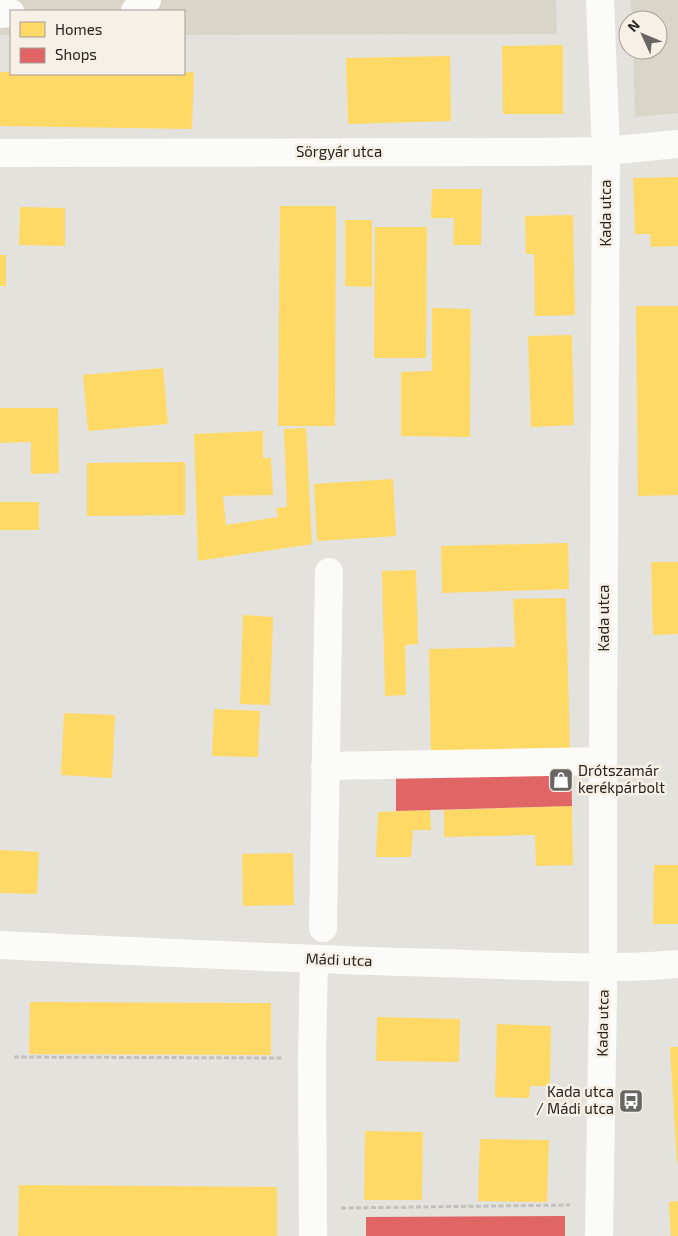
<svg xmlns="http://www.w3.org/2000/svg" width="678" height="1236" font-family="'Exo 2',sans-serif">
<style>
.built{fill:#dad5c9}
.homes{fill:#ffd966}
.shops{fill:#e06666}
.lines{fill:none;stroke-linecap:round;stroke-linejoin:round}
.path{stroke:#c1c1bf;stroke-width:3;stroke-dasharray:5 2.5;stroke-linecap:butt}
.minor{stroke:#fbfbfa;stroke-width:28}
.labels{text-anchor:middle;stroke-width:5;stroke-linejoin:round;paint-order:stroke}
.street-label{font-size:15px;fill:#262420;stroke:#f6f0e6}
.poi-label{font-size:15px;fill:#262420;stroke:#f6f0e6;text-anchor:start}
</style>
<rect width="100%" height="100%" fill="#e4e2dc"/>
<!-- built -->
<path class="built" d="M0,0H556L557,34L184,35V11H11V35H0Z
M631,0H678V113L635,117L633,50H658V20H632Z"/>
<!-- homes -->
<path class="homes" d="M563,45V114H503L502,46Z
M450,56L451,121L348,124L346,58Z
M0,72H11V74L138,75L194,72L192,129L0,126Z
M678,177V246L651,247L650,234H635L633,178Z
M432,189H482L481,245H453L454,218H431Z
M280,206H336L335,426H278Z
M20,207L65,208V246L19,245Z
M573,215L575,315L535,316L534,254H526L525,216Z
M345,220H372V287L345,286Z
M375,227H427L426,358H374Z
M0,255H6V286H0Z
M636,306H678V495L638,496Z
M432,308L471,309L470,437L401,436V372L432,371Z
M572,335L574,425L531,427L528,336Z
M163,368L168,424L88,431L83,375Z
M0,408H58L59,473L31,474V442L0,443Z
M306,428L312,544L198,561L194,434L263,431V458H271L273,495L223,496L226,525L278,517L276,508L287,507L284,429Z
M185,462V515L87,516V463Z
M393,479L396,536L317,541L314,484Z
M0,502H39V530H0Z
M568,543L569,589L442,593L441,546Z
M651,562H678V634L653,635Z
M416,570L418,644L405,645L406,695L385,696L382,571Z
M566,598L570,754L431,758L429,649L515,647L513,599Z
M243,615L273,617L270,705L240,704Z
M214,709L260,711L258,757L212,756Z
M64,713L115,715L112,778L61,775Z
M572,806L573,865L536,866L535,835L444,837V810Z
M430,810L431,830H413L411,857H376L378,812Z
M0,850L39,852L37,894L0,893Z
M293,853L294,905L243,906L242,854Z
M654,865H678V924H653Z
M30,1002L271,1003V1055L29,1054Z
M377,1017L460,1019L459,1062L376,1061Z
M497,1024L551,1026L550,1086H530L529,1098L495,1097Z
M670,1047H678V1164H677Z
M365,1131L423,1132L422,1200H364Z
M480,1139L549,1140L547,1202L478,1201Z
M19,1185L277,1187V1236H18Z
M678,1201V1236H671L669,1202Z"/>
<!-- shops -->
<path class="shops" d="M571,767L572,806L396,811V771Z
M565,1216V1236H366V1217Z"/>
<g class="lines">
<!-- path -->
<path class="path" d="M14,1057L284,1058
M341,1208L570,1205"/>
<!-- minor -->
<path class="minor" d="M135,11L147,0
M0,14L11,13
M0,153L541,152L606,151L678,144
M325,766L603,761
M323,928L329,572
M0,945C146,952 293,959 439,963C519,965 599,971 678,964
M313,1236L312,1059L314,959
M599,1236L603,994V761L606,151L600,0"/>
</g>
<!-- icons -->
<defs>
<symbol id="shop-square" viewBox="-11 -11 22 22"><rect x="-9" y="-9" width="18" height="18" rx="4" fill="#686662" stroke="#f6f0e6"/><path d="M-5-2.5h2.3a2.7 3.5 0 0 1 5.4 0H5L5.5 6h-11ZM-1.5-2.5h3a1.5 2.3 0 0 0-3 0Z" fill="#fff"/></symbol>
<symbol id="bus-square" viewBox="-11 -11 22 22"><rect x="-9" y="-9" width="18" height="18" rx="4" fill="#686662" stroke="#f6f0e6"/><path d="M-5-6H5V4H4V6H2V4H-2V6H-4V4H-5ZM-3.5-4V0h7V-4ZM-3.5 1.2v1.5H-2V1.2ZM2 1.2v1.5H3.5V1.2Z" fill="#fff"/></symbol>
</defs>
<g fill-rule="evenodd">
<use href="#shop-square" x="547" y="766" width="28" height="28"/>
<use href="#bus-square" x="617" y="1087" width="28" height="28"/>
</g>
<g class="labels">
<!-- street labels -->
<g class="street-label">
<text x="339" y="157">Sörgyár utca</text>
<text transform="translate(606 213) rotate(-90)" y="5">Kada utca</text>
<text transform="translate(604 618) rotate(-90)" y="5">Kada utca</text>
<text transform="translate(339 960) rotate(2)" y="5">Mádi utca</text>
<text transform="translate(603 1023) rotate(-89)" y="5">Kada utca</text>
</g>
<!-- poi labels -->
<g class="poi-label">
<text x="578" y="776">Drótszamár<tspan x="578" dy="17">kerékpárbolt</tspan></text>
<text x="614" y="1097" text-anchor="end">Kada utca<tspan x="614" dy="17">/ Mádi utca</tspan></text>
</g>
</g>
<!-- legend -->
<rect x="10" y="10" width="175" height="65" fill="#f6f0e6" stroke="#a39e97"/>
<rect x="20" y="22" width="25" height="15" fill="#ffd966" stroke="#a39e97"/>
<text x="55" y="35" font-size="15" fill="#262420">Homes</text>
<rect x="20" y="48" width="25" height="15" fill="#e06666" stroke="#a39e97"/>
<text x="55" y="60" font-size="15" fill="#262420">Shops</text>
<!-- north arrow -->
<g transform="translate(643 35) rotate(314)"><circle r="24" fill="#f6f0e6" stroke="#a39e97"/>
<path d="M0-4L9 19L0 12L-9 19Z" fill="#686662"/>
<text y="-8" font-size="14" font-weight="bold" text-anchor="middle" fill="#262420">N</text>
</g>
</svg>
